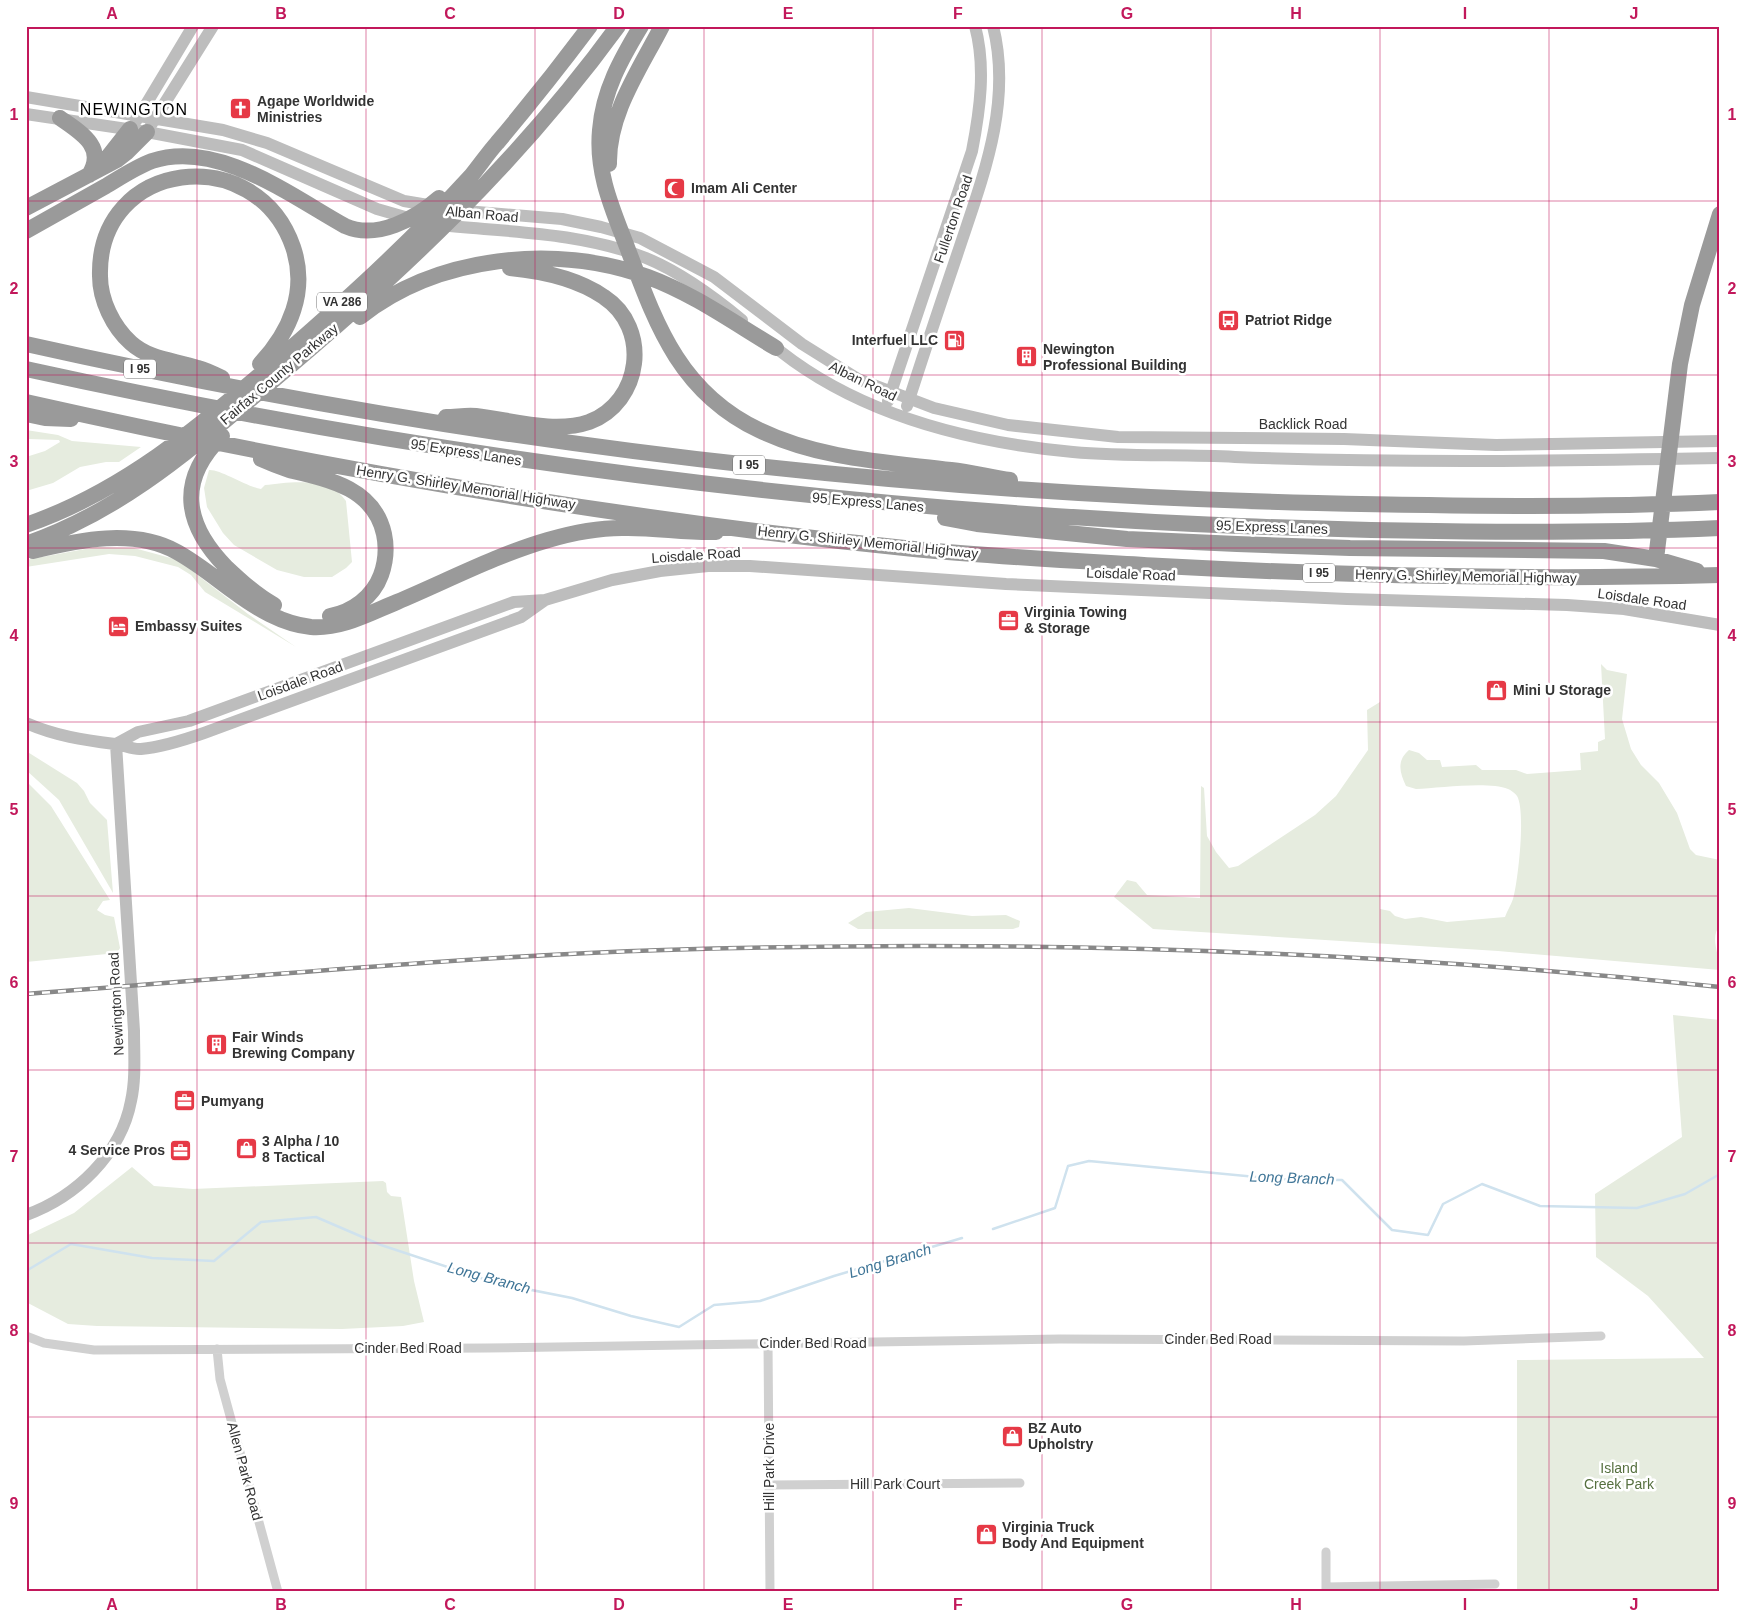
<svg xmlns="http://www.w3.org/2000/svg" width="1746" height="1618" font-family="Helvetica,sans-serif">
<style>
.green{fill:#e6ecdf}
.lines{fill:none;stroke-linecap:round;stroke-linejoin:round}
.stream{stroke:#cfe2ee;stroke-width:2.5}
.street{stroke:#d0d0d0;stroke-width:9}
.secondary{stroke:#bdbdbd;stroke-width:12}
.highway{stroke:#9a9a9a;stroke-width:16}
.rail-casing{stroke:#888;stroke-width:4.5}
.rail{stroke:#fff;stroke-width:2.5;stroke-dasharray:8;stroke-linecap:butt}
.grid{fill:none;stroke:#c2185b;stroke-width:1;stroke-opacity:0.55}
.labels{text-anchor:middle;stroke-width:5;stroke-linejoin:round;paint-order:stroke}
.shield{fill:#fff;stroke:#707070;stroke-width:1}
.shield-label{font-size:12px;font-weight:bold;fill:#333}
.poi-label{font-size:14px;font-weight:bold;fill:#333;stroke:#fff;text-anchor:start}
.street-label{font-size:14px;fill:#333;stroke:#fff}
.park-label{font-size:14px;fill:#56703f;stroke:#fff}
.water-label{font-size:15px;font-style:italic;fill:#3f7597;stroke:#fff}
.quarter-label{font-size:16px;letter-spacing:1px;fill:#000;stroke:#fff}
.neatline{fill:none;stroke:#c2185b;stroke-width:2}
.grid-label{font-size:16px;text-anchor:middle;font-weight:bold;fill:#c2185b}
</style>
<rect width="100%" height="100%" fill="#fff"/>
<!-- green -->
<path class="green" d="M26,430L58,435L72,441L141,447L119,462H106L80,467L53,483L26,491V457L45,451L60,442L59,440L29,439L26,438Z
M209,470C220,469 245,486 261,489L265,485C290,482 330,476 346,501L352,562L346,568L332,577H304L277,570L234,545L223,533L207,507L204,488Z
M96,547L134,548L178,560L248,614L296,647L205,592L191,575L178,567L135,556L109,554L26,567V560Z
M1601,664L1607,670L1627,674L1622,719L1631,749L1641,765L1659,783L1677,813L1690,849L1696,855L1720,860V925C1709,938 1720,956 1720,970L1498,951L1153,929L1114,897L1127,880L1136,882L1147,895L1200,898L1201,786L1204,788L1207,836L1216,852L1229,868L1238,866L1315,815L1336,796L1368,750L1367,710L1380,702V909L1390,911L1395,916L1405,919L1421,917L1447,922L1505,917C1507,911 1511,905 1513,899C1518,882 1526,811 1517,796C1516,794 1511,790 1508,789C1489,781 1438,788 1416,789L1406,786C1400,773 1396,761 1409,750L1419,753L1427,760H1440L1442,767L1476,765L1482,770H1516L1527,774L1581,770L1580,753L1598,751V742L1605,739Z
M26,751L77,783L84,791L90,803L107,820L113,893L59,800L26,770Z
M26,781L51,806L110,900L103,901L97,910L105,915L114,917L120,948L117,953L26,962Z
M909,908L972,916L1006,915L1020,921L1019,927L1013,929H858L848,923L866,912Z
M1673,1015L1720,1020V1592H1517V1360L1704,1358L1648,1296L1596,1257L1595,1194L1682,1137Z
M132,1167L154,1186L193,1189L383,1181L386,1183L387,1192L391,1196L401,1197L414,1281L424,1322L403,1326L342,1329L97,1326L68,1324L26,1302V1236L74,1213Z"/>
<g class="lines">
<!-- stream -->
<path class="stream" d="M993,1229L1055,1208L1068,1166L1089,1161L1276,1179L1342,1180L1392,1230L1428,1235L1443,1204L1482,1184L1540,1206L1637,1208L1685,1194L1720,1174
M26,1271L71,1244L152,1258L214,1261L261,1222L316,1217L381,1245L496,1283L572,1298L631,1316L679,1327L714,1305L760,1301L834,1276L962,1238"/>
<!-- street -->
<path class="street" d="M26,1336L44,1343L94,1350L487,1348L1060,1339L1464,1341L1601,1336
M768,1343L770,1592
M217,1349L220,1379L278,1592
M770,1485L1020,1483
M1326,1587L1495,1584
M1326,1592V1552"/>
<!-- secondary -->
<path class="secondary" d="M26,97L223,130L267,143L404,201L434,206
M26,114L147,132L242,150L377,209L412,219
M136,121L193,26
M151,125L213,26
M454,210L562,219L601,227L640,238L714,277L802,344L858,379L934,408L1008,425L1118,437L1344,439L1496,445L1720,441
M439,225C507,232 581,232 646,258C680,272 713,296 742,320
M769,342C852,413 966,442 1073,452C1127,457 1181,454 1235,457C1397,463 1558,461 1720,458
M888,401L972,151C980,110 986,67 975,26
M907,406C923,356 940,305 957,255C981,182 1013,105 993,26
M26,723C56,736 83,740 115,744C124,745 133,750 141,749C163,747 184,740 204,733L521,617L545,600
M116,744L138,732L189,721L514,602L545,600L612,580L660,571L708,566H750L1006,584L1347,599L1567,605L1624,609L1720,625
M26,1215C76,1197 121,1154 131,1101C136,1078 134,1055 134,1031L116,744"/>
<!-- highway -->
<path class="highway" d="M641,26C621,59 603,91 600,130C596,173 612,208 627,247C656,324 679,392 759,430C819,459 886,462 951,470C970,472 990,477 1010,480
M60,118C80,132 107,147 89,175
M104,162L130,129
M609,164C608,114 640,69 662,26
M26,208L117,160L126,153L147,132
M26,231C53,216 79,201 106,186C121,177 136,167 152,161C217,139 291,196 345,226C377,240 415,219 439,198
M360,317C437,256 555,243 648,277C694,294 734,323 776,348
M26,344C450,439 883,493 1317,503C1451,506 1586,508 1720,502
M26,369C426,457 831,509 1240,526C1400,532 1560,535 1720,528
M222,378C214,374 206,370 198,368C174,360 150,360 131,343C113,327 100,300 100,276C97,159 256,140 293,247C308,291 290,332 260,364
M26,402C319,468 616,519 914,549C997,557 1080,561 1162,566C1348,576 1534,580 1720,575
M26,414L45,418L71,419
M446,417C456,417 466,415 476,416C511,420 554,434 589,422C642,402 651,328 604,297C578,279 541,271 510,268
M222,436C177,480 184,524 226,567C241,581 256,595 274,605
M261,459C270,463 280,467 289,470C328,479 374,488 384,534C387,548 386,561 381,575C373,597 352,612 330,616
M945,518L977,524L1127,539L1237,544L1350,548L1604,551L1656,559L1697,571
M26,525C122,492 198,428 274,363C342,304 410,243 471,176C480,165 488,153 497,143C529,105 560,66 590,26
M26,544C124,510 193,447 271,382C399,275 519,162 618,26
M33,551C79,540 134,528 177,552C197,563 215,578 233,591C256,608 282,624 311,627C342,629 370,613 397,602C447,581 496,555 548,540C572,533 597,528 622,528C654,527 684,533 716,532
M1656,559L1680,364L1692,305L1720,214"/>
<defs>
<path id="rail" d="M26,994C239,978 451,957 664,950C1017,939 1369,950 1720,987"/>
</defs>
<!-- rail casing -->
<use href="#rail" class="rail-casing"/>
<!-- rail -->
<use href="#rail" class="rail"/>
</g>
<!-- grid -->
<path class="grid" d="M197,26V1592M366,26V1592M535,26V1592M704,26V1592M873,26V1592M1042,26V1592M1211,26V1592M1380,26V1592M1549,26V1592M26,201H1720M26,375H1720M26,548H1720M26,722H1720M26,896H1720M26,1070H1720M26,1243H1720M26,1417H1720"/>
<!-- icons -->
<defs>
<symbol id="church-square" viewBox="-11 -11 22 22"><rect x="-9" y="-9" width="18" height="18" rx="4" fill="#e63946" stroke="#fff"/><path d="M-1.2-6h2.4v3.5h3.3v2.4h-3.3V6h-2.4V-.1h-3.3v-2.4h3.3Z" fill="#fff"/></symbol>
<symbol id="mosque-square" viewBox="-11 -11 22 22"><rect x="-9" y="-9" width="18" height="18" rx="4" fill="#e63946" stroke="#fff"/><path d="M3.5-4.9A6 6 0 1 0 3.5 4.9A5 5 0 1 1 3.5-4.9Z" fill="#fff"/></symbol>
<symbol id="bus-square" viewBox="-11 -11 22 22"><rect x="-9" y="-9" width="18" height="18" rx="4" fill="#e63946" stroke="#fff"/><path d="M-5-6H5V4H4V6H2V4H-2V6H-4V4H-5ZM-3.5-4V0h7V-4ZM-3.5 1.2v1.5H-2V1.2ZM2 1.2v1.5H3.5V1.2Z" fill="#fff"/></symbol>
<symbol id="fuel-square" viewBox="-11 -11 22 22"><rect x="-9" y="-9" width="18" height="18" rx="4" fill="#e63946" stroke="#fff"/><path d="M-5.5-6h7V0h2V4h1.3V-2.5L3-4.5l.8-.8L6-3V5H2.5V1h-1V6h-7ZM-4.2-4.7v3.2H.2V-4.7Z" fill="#fff"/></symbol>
<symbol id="building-square" viewBox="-11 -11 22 22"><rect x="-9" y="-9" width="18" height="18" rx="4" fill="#e63946" stroke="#fff"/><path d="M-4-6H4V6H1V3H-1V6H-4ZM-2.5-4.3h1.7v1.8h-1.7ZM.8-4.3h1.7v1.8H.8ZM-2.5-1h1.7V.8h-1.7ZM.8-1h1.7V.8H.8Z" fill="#fff"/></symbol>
<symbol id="office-square" viewBox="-11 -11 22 22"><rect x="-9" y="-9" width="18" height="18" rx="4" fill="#e63946" stroke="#fff"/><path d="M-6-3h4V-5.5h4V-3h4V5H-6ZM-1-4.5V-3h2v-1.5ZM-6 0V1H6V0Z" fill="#fff"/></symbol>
<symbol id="hotel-square" viewBox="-11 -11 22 22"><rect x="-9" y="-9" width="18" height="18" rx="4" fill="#e63946" stroke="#fff"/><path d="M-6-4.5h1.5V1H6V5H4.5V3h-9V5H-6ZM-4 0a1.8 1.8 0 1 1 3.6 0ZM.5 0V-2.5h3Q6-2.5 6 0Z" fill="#fff"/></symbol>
<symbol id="shop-square" viewBox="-11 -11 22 22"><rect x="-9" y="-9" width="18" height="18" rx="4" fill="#e63946" stroke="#fff"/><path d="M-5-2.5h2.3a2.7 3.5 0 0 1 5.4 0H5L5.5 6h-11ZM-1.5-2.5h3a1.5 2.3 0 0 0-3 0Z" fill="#fff"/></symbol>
</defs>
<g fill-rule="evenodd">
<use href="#church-square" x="228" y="96" width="25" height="25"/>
<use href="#mosque-square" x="662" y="176" width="25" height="25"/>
<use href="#bus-square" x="1216" y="308" width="25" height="25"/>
<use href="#fuel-square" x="942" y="328" width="25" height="25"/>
<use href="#building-square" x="1014" y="344" width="25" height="25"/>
<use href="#office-square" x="996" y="608" width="25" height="25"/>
<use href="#hotel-square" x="106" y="614" width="25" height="25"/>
<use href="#shop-square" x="1484" y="678" width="25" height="25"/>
<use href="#building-square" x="204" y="1032" width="25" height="25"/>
<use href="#office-square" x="172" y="1088" width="25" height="25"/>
<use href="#shop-square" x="234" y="1136" width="25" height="25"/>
<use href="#office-square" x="168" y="1138" width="25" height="25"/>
<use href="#shop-square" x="1000" y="1424" width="25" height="25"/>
<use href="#shop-square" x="974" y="1522" width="25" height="25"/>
</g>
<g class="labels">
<!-- shield labels -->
<g class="shield">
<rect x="317" y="292.5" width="50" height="19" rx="4"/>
<rect x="124" y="359.5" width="32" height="19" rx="4"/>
<rect x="733" y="455.5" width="32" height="19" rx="4"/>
<rect x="1303" y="563.5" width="32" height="19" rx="4"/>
</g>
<g class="shield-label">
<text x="342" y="306">VA 286</text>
<text x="140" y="373">I 95</text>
<text x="749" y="469">I 95</text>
<text x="1319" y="577">I 95</text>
</g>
<!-- poi labels -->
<g class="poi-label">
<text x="257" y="106">Agape Worldwide<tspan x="257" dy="16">Ministries</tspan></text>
<text x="691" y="193">Imam Ali Center</text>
<text x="1245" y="325">Patriot Ridge</text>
<text x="938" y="345" text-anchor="end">Interfuel LLC</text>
<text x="1043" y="354">Newington<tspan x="1043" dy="16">Professional Building</tspan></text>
<text x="1024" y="617">Virginia Towing<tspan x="1024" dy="16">&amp; Storage</tspan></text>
<text x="135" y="631">Embassy Suites</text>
<text x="1513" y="695">Mini U Storage</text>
<text x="232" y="1042">Fair Winds<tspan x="232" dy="16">Brewing Company</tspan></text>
<text x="201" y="1106">Pumyang</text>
<text x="262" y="1146">3 Alpha / 10<tspan x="262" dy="16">8 Tactical</tspan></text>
<text x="165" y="1155" text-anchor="end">4 Service Pros</text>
<text x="1028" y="1433">BZ Auto<tspan x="1028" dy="16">Upholstry</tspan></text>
<text x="1002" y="1532">Virginia Truck<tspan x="1002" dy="16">Body And Equipment</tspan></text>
</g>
<!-- street labels -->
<g class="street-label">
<text transform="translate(482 214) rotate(5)" y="5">Alban Road</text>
<text transform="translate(953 219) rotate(-71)" y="5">Fullerton Road</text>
<text transform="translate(279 374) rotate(-40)" y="5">Fairfax County Parkway</text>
<text transform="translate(863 381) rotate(26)" y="5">Alban Road</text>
<text x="1303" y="429">Backlick Road</text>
<text transform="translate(466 452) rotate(9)" y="5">95 Express Lanes</text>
<text transform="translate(466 487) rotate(9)" y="5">Henry G. Shirley Memorial Highway</text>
<text transform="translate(868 502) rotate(5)" y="5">95 Express Lanes</text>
<text transform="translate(1272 527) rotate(2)" y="5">95 Express Lanes</text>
<text transform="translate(868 542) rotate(6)" y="5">Henry G. Shirley Memorial Highway</text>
<text transform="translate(696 555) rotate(-4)" y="5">Loisdale Road</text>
<text transform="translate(1131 574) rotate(2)" y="5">Loisdale Road</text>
<text transform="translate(1466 576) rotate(1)" y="5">Henry G. Shirley Memorial Highway</text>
<text transform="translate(1642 599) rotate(8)" y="5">Loisdale Road</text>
<text transform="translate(300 681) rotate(-20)" y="5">Loisdale Road</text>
<text transform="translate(116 1004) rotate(-93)" y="5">Newington Road</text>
<text x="1218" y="1344">Cinder Bed Road</text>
<text x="813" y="1348">Cinder Bed Road</text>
<text x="408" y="1353">Cinder Bed Road</text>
<text transform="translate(769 1467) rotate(-90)" y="5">Hill Park Drive</text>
<text transform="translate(245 1471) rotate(75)" y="5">Allen Park Road</text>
<text x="895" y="1489">Hill Park Court</text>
</g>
<!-- park labels -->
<g class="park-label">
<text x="1619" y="1473">Island<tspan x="1619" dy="16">Creek Park</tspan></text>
</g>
<!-- water labels -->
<g class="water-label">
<text transform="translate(1292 1178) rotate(2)" y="5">Long Branch</text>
<text transform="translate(890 1261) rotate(-17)" y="5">Long Branch</text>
<text transform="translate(489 1278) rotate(15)" y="5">Long Branch</text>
</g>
<!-- quarter labels -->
<g class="quarter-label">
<text x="134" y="115">NEWINGTON</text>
</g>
</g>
<!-- border -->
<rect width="1746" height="1618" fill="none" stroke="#ffffff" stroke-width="55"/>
<rect x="28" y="28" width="1690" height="1562" class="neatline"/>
<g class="grid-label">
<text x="112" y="19">A</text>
<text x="281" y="19">B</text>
<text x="450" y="19">C</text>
<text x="619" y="19">D</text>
<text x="788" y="19">E</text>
<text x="958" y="19">F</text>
<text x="1127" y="19">G</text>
<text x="1296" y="19">H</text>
<text x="1465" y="19">I</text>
<text x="1634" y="19">J</text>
<text x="14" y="120">1</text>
<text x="1732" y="120">1</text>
<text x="14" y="294">2</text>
<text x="1732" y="294">2</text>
<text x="14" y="467">3</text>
<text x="1732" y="467">3</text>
<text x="14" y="641">4</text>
<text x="1732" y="641">4</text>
<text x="14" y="815">5</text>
<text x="1732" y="815">5</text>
<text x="14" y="988">6</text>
<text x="1732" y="988">6</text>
<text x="14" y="1162">7</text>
<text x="1732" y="1162">7</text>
<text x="14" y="1336">8</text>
<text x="1732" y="1336">8</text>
<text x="14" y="1509">9</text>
<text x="1732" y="1509">9</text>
<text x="112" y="1610">A</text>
<text x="281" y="1610">B</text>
<text x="450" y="1610">C</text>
<text x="619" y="1610">D</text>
<text x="788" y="1610">E</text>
<text x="958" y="1610">F</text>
<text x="1127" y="1610">G</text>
<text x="1296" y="1610">H</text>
<text x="1465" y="1610">I</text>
<text x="1634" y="1610">J</text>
</g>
</svg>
